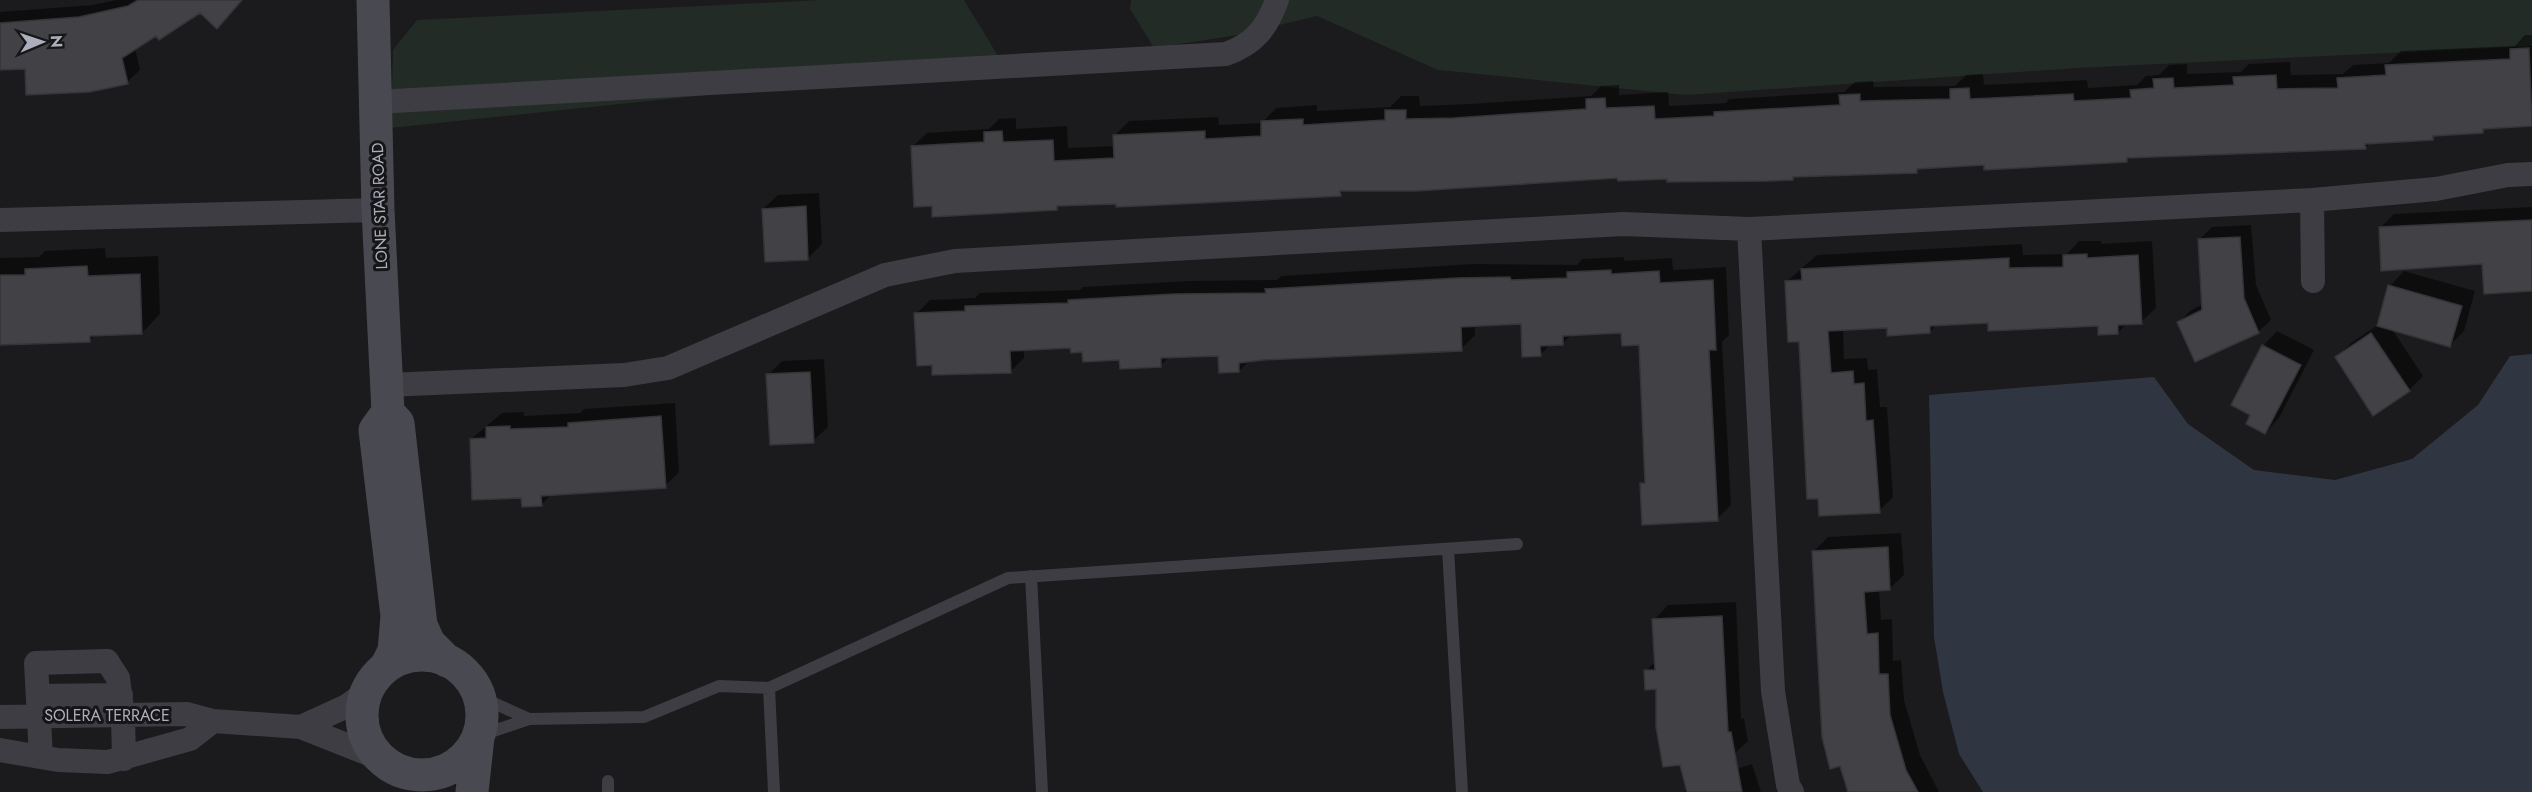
<svg xmlns="http://www.w3.org/2000/svg" width="2532" height="792" font-family="Jost,sans-serif">
<style>
.green{fill:#222b25}
.water{fill:#303641}
.shadow{fill:#0007}
.building{fill:#424246;stroke:#353438;stroke-width:1.5}
.lines{fill:none;stroke-linecap:round;stroke-linejoin:round}
.lane{stroke:#3d3d43;stroke-width:12}
.street{stroke:#3d3d43;stroke-width:24}
.secondary{stroke:#494951;stroke-width:33}
.labels{text-anchor:middle;stroke-width:6;stroke-linejoin:round;paint-order:stroke}
.street-label{font-size:16px;fill:#adaebc;stroke:#161517}
</style>
<rect width="100%" height="100%" fill="#1b1a1c"/>
<!-- green -->
<path class="green" d="M820,0H964L1003,64L391,128L393,50L417,20Z
M1131,0H2532V46L2078,68L1686,95L1438,70L1317,16L1238,35L1154,48L1130,9Z"/>
<!-- water -->
<path class="water" d="M2532,354V792H1983L1959,754L1943,692L1934,637L1929,395L2154,377L2188,424L2254,470L2335,480L2412,459L2478,405L2510,356Z"/>
<!-- shadow -->
<path class="shadow" d="M116,0H242L230,14L200,11L135,48L140,70L127,82L26,67L0,69V12L93,5Z
M2525,35H2532V125L2487,127L2482,131L2437,134L2432,138L2371,142L2365,148L2131,157L2127,161L1985,164L1921,167L1917,172L1796,175L1792,179L1619,176L1344,190L1340,194L1060,205L1056,208L933,205L912,147L927,133L989,129L999,119L1016,118V129L1067,126L1068,148L1115,146L1114,136L1129,121L1218,117L1219,125L1262,123L1276,108L1317,105V111L1390,107L1401,96H1419L1420,106L1469,104L1591,96L1601,86L1619,85V95L1668,92L1669,106L1726,103L1729,99L1844,92L1855,82L1873,81L1874,87L1955,86L1966,75L1983,74L1984,85L2087,80L2088,88L2137,85L2146,76L2159,75L2169,65L2187,64V74L2241,72L2249,64L2290,62L2291,75L2343,74L2353,65L2389,63L2401,51L2515,46Z
M819,193L822,244L807,259L763,209L778,195Z
M2532,207V290L2484,263L2380,228L2394,214Z
M2251,225L2256,285L2271,320L2258,332L2179,322L2191,310L2203,304L2199,240L2212,227Z
M2079,241H2101V244L2152,241L2156,308L2141,322L2127,323L2118,333L2099,325L1989,322L1937,324L1930,332L1888,327L1843,329L1844,359L1867,358L1868,370L1877,369L1880,407H1887L1893,497L1879,511L1800,340L1786,282L1817,255L2022,244L2023,255L2067,254Z
M105,248L106,258L158,256L160,314L142,333L95,335L90,340L0,344V258L39,257L45,251Z
M1624,257V261L1672,258L1673,270L1726,267L1729,335L1722,342L1731,505L1717,519L1642,484L1646,479L1640,344L1623,331L1572,334L1563,343L1551,344L1540,355L1523,323L1475,325V335L1461,349L1250,360L1239,371L1220,354L1170,356L1161,365L1072,346L1024,348V358L1010,372L934,364L916,314L930,300L975,298L980,293L1080,290L1083,287L1188,281L1277,280L1281,276L1473,264L1577,265L1582,259Z
M2404,271L2475,291L2464,331L2450,345L2392,329L2423,376L2409,390L2337,357L2351,343L2378,325L2390,286Z
M2277,331L2314,350L2279,418L2265,433L2253,414L2263,346Z
M824,359L828,427L813,441L768,375L782,361Z
M675,403L679,472L665,486L552,494L541,505L523,496L471,439L502,413L524,412V416L580,413L584,409Z
M1901,533L1904,575L1889,589H1879L1881,620L1892,619L1893,661L1901,660L1904,700L1920,755L1939,792H1849L1814,551L1828,537Z
M1736,602L1741,719L1744,718L1748,741L1733,755L1657,688L1646,671L1656,661L1654,620L1668,605Z
M1752,764L1761,792H1684L1694,783Z"/>
<!-- building -->
<path class="building" d="M138,0H242L217,29L200,13L159,40L156,36L122,58L128,84L90,92L26,95L25,69L0,70V23L79,17L128,6Z
M2529,48L2532,126L2483,129V133L2433,136V140L2365,144L2366,149L2127,158V162L1984,170V165L1917,169V173L1793,177V180L1768,181L1667,182V179L1618,181L1617,178L1416,191H1340L1341,196L1140,206L1116,207V204L1057,206V210L932,217V206L914,207L911,146L984,142V132L1002,131L1003,142L1053,140L1054,161L1114,158L1113,135L1205,131V139L1261,136V121L1303,119V125L1385,120V110H1406V119L1454,118L1586,109V99L1605,98L1606,108L1654,106L1655,119L1714,116V112L1840,105L1839,95L1860,94V101L1950,99V89L1969,88L1970,99L2073,94L2074,101L2131,98L2130,90L2154,88L2153,79L2173,78L2174,88L2234,85L2233,77L2276,75L2277,89L2338,88L2337,78L2386,75L2385,65L2510,59V49Z
M806,206L808,260L765,262L762,209Z
M2532,220V291L2484,294L2482,264L2381,271L2379,227Z
M2240,237L2244,298L2259,333L2195,362L2177,322L2202,310L2198,239Z
M2087,254V258L2138,255L2142,324L2118,325V334L2098,335V326L1988,331V323L1930,326V333L1887,336V328L1828,331L1831,373L1853,371L1854,384L1864,383L1866,421L1873,420L1880,513L1819,516L1818,499H1807L1799,342H1788L1785,281L1802,280L1801,269L2009,258V268L2063,267V255Z
M87,266L88,276L140,274L142,334L90,336V342L0,345V275H25V269Z
M1611,270V274L1659,271L1660,283L1713,280L1716,350H1709L1718,521L1642,525L1640,483H1645L1639,345L1622,346L1621,333L1563,336V345L1540,346L1541,356L1522,357L1521,324L1461,327L1462,351L1263,360L1239,363V372L1219,373L1218,356L1161,358V367L1120,369L1119,360L1083,362L1082,352L1071,353L1070,348L1010,351L1011,373L932,375V365L917,366L914,313L965,311V306L1068,303V300L1174,294L1266,293L1265,289L1458,278L1510,277L1511,280L1567,278V272Z
M2388,285L2462,306L2450,347L2377,326Z
M2371,333L2410,391L2373,416L2335,357Z
M2262,345L2301,365L2265,434L2246,424L2250,415L2231,405Z
M810,372L814,443L770,445L766,374Z
M661,416L666,488L541,496L542,506L522,507L521,498L472,500L470,439L486,438V427L510,426V429L568,427V423Z
M1888,547L1890,590L1864,592L1867,634L1878,633L1879,674H1888L1890,715L1906,770L1918,792H1848L1840,766L1830,769L1822,737L1812,551Z
M1722,616L1728,732H1731L1742,792H1687L1680,765L1663,767L1656,727V689L1645,690L1644,670H1655L1652,619Z"/>
<g class="lines">
<!-- lane -->
<path class="lane" d="M1448,549L1462,792
M1031,576L1042,792
M478,696L529,719
M479,736L529,719L644,717L719,686L769,688
M608,781V792
M774,792L769,688L1008,578L1517,544"/>
<!-- street -->
<path class="street" d="M376,102L1226,54C1254,44 1267,28 1277,0
M2312,200L2313,281
M0,220L378,210
M1749,229L1773,691L1788,785L1792,792
M387,385L624,375L668,368L885,275L955,261L1623,224L1749,229L2312,200L2436,189L2508,175L2532,174
M38,696L121,695
M0,717L187,714L213,721L190,739L108,762L58,760L0,750
M213,721L301,727L384,760
M301,727L347,706L366,692
M41,757L36,663L107,661L118,678L123,716L124,759"/>
<!-- secondary -->
<path class="secondary" d="M373,0L378,210L388,412
M362 715a60 60 0 1 1 120 0a60 60 0 1 1-120 0Z
M386,667L394,651L397,616L375,430L388,412L398,423L421,625L429,643L447,661
M472,792L478,737"/>
</g>
<g class="labels">
<!-- street labels -->
<g class="street-label">
<text transform="translate(379 206) rotate(-92)" y="6">LONE STAR ROAD</text>
<text x="107" y="721">SOLERA TERRACE</text>
</g>
</g>
<!-- north arrow -->
<g transform="translate(42 42) rotate(88)" stroke="#161517" stroke-width="4.5" paint-order="stroke">
<path d="M0-4.5L10 22L0 15L-10 22Z" fill="#adaebc"/>
<text y="-9" font-size="16" font-weight="bold" text-anchor="middle" fill="#adaebc">N</text>
</g>
</svg>
